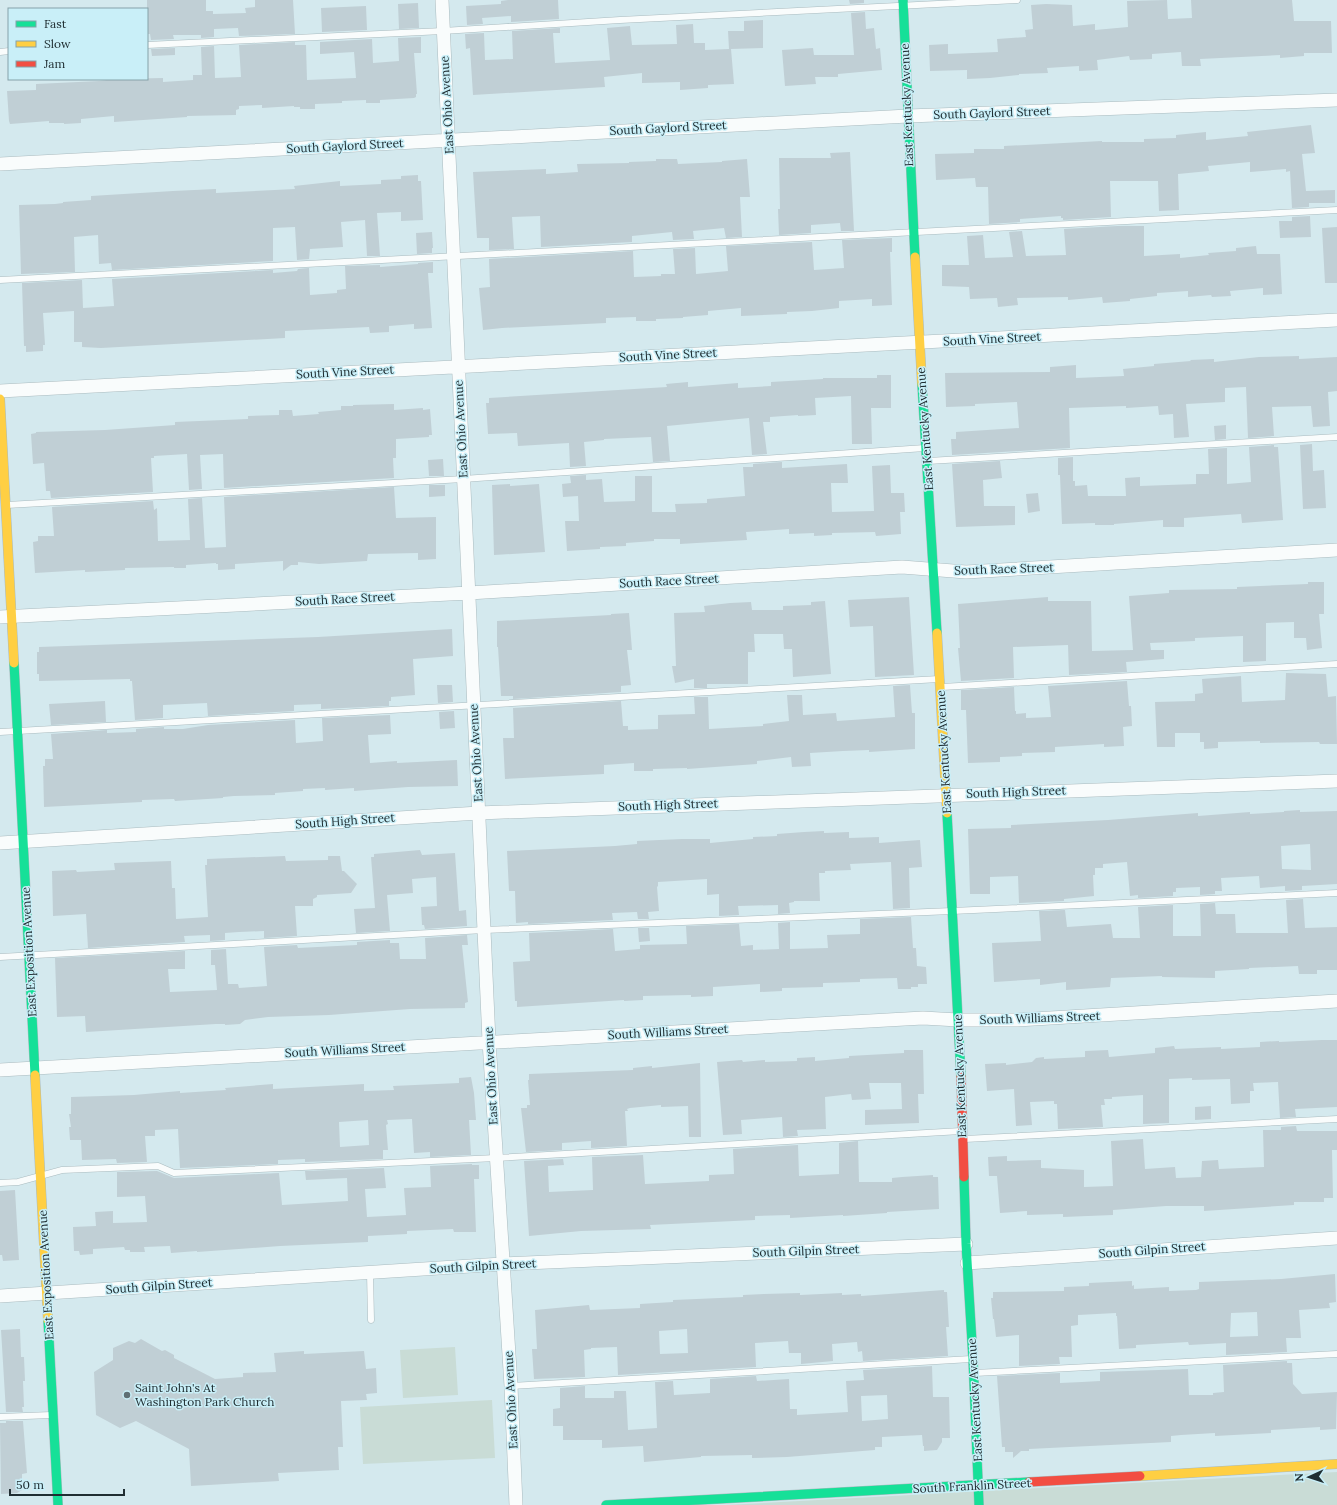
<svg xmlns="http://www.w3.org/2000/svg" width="1337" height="1505" font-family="Lora,serif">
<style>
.green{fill:#c9dcd6}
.building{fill:#c0cfd5;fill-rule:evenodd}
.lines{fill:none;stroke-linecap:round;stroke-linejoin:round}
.lane-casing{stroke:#aabbbf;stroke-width:7}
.street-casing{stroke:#aabbbf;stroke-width:14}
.fast-casing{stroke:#aabbbf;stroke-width:10}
.slow-casing{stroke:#aabbbf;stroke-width:10}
.jam-casing{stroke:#aabbbf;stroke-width:10}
.lane{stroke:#f9fcfc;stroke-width:6}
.street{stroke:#f9fcfc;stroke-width:13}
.fast{stroke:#16e098;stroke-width:9}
.slow{stroke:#ffcf43;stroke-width:9}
.jam{stroke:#f24e42;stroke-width:9}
.poi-dot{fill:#5f6f74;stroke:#c9eff8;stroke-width:1.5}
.labels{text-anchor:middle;stroke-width:3;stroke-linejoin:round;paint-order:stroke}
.street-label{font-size:12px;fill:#202e32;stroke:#c9eff8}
.poi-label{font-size:12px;fill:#202e32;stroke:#c9eff8;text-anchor:start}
</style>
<rect width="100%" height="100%" fill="#d4e9ee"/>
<!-- green -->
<path class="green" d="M455,1347L458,1395L403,1398L400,1350Z
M492,1400L495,1458L363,1464L360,1407Z
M1337,1472V1505H725Z"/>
<!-- building -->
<path class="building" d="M147,0H206V11H213V14L246,13L245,8L255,7V0H293L295,34L239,36L238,28L214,29V37L201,38V35H173L174,39L151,40L150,34H147Z
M508,0H558L559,19L511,22V16L482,18L483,24L467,25L466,6L501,4V1Z
M849,0H864V3L850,4Z
M1167,0L1168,19L1192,18L1191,0H1292L1294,21H1331L1332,53H1304V56L1280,58V55L1200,59L1201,66H1182L1181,52L1152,54V59L1130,60L1129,56L1097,60L1098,70L1079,71V66L1047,68L1048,73L1019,74V75L990,78L967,79V70L930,71L929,45L948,44V54L998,52L997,39L1026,37L1025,30L1033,29L1031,5L1046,4L1072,5L1073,26L1095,24V30L1128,27L1127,1Z
M418,3L419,28L399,29L398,4Z
M366,6L367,30L322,32L321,8Z
M865,12L866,29L874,28L876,49L880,48L882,70L838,74V77H815L816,84L785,86L782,50L813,48L814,55H854L851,13Z
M763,20V48L731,49L734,84L708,85V88L680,90V82L642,83V73L604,77L605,87L473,95L470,48L466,49L465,34L484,33L485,60L513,59L512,31L560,28V33H553L555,63L610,60L607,28L630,26L632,45L677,44L676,25L693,24L694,43H705V50L729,49L728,31H744V21Z
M421,37V53H414L417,94H416V97L414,98L380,100V103H366V100L342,101V103L315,104V109H300V107H294V106L262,108V105L239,106V109L236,110V115L187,116V117L114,122V116L81,119V123L64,124V123H49V121L10,124L9,121L7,91L36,90V84L99,81L114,79L163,78V82L193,80V75H202L201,47L214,46L215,78L241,77L239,45L295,42V45H306L307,80L356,78L354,52L320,54V42L372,39L373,63L399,61L398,38Z
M175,48V55L152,56L151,49Z
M1311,125L1315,153L1302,154L1306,191L1335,190V203H1309V207L1292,208L1290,171L1286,172V169L1250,172V162L1208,166L1209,171L1178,174L1179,210L1159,211L1158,181H1110L1111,217L1063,220V218H1061V216L1020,219V222L989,224L988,187H976L975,178L936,180L935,154L974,153V149H1004V146L1102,141V142H1144V139L1176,138V135L1206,132V140L1248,136L1247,132Z
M850,152L854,231H841L840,223L811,225V233L779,235L778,209H780L779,158H831L830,153Z
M656,159H677L678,164L722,162V161L747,159L750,197H740L742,237L726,238L724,228L693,231L694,239L673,240L672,232L632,236V242L541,247L540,216L512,217L514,249L489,250V238H477L473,172L546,169V174L578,172L577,164L629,163V162L656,161Z
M418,175V181H421L423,220L401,221V212L377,213L380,256H367L365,220L341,222L343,247L310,249L309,259L297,260L295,227L273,228V261L112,270L111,263L99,264L98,235L74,237L75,272L21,274L19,205L55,204L63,203V202L91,200V196L173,191L216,189V193L295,189L294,186L340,181V186L381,184V180L401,179V176Z
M1310,216L1311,237L1280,238L1279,221H1292V217Z
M1117,226H1144V256L1180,254V258L1209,255L1208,253L1236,251V248L1256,246L1257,254H1280L1282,294L1263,295V288L1230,291L1231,296L1212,297L1211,295L1188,297V291L1157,293V296L1130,299V301L1103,303L1102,297L1068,300V297L1017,298L1018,305L998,307L997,298L970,299L969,287L942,286V265H969L967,236L983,235L985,258L1013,257L1009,232L1022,231L1026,256L1066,255L1064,229Z
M1337,227V283H1325L1322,228Z
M432,232L433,248H432V253L417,254L416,233Z
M892,238V252H890L892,305L872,306V299L839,301V308L812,311L787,312V314L741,316V308L708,311V315L683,317V318L656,319V321H636V317L606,318V323L502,328L483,330L479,288L490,287L489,259L633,251L634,277L661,276V274H675L673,249L695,248L696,274L728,271L726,246L812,242L814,270L844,268L842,240Z
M433,262V273H428L432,328L414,329V324L389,326V332L370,333L369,327L285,331V338L101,348L82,347V342H74V311L43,313L45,345H43V351L26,352V346H24L22,283L82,280L83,308L114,306L112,279L273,270V273L297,271L298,269L309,268L310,295L337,293V290L346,289L345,266L380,265V267L418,264V263Z
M1299,356V359L1337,357V391L1328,392L1330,426L1313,427L1311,406L1272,407L1274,436L1248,438L1246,387L1225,388V402L1186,404L1189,437L1174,438L1173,414L1159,415L1158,406L1126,408V406L1069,408L1070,448L952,455L951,439H956V432L1019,428L1017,402L975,404V406L946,407L945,373L1050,372V367L1076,365V378L1124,376L1123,369L1154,366V364L1191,361L1190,360L1214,359V362L1259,357Z
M877,375H891V408H871L872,444H852L851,396L815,398L816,415L798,416V415L770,417V422H763L767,454L752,455L749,418L667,426L670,461L653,462L651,437L604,439V440L584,442L586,466L570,467L569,443L518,446L517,433L488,434L486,403H489V398L667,387L666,384L688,382V387L738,383V388L771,386V382L823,379V378H877Z
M394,404V410L423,408V410L430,409L432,435H429V437L396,439V458H393L394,478L224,488L223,454L200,455L202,489L189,490L187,454L154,456V458H151L153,492L51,498L50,491H46L44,463L33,464L31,434L36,433V432L105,430L175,425V422L248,419V416L279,415V410H292L293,416L319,414L318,412L341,410V406H353V405Z
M1226,425V439L1215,440L1214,426Z
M1312,444L1313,471L1324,470L1326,508L1303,509L1300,445Z
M1274,445V447H1278L1283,520L1242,523L1241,514L1184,518V527H1163V520L1114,524V525H1095V523L1062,524L1060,475H1058V458L1073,457V481H1075V486L1087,485L1088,496H1126L1125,478L1140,477V486L1196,484V474H1209L1208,449L1227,448V484L1251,482L1249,447Z
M443,459L444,476H429L428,460Z
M1000,461L1002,478L983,480L984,506H1015V525L956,527L952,464Z
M782,462V468L847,464L848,483H831L832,512L874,511L872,466L890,465L891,493H904L905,512H900L901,534L876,536L875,532L832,533V535L814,536V533L789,534V529L746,532L747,540L680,544V539H654V541L626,543V546L600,547V549L567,551L565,521H579L578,496L563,497L562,484L571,483L570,476L586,475V480L602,479L604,502L635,501V476H652V512H676L675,504L707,503V499L745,496L743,467H753V464Z
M510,484V486L539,484L545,552L494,555L492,485Z
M429,485H445V496L429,497Z
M394,487L396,518L436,517V559L418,560V553L368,554L367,561L319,564L298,562V565H291L283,571V561L235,564V569L218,570V564H216V563L186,565V568H174V567L125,568V570L85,572V570L35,573L33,542L38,541V536H54L52,507L153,501L154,510L157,508L158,541L190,540L188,499L202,498L205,548L226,547L224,497Z
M1038,493L1040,511L1028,513L1026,494Z
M1308,582H1324V614H1319L1322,648L1307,650L1306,638H1294V622L1266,623V661L1243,662V636L1195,638V641L1150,643L1151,650H1164V659L1126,662L1127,672L1069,675L1068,645L1013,647L1014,678L961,681L958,648H960L958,604L1048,597V601H1091L1092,651L1133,650L1129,596L1169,593V590L1237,589V587L1308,584Z
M909,597L914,675L875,677L873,626L850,627L848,600Z
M825,601L831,674L793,677L792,649H784L783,634H754L755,652H748V684H707V688H694V679L675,683L672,666H676L674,613L705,612L704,606L730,603L751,602L752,610H783V606L811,605V602Z
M629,613L632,650H627L631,685L621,686V692L513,699V696H501L498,647H497V621L611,615V614Z
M452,629L453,656L413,659L415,695L391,697V701H389V706L321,709V704L294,705V711L208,716L207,703L163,705V718L135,720L132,681H130V679L39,681V674H37V652H39V647L318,637Z
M1286,673L1326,674L1328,697L1336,696L1337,744H1320L1319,742L1260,743V741L1218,742V748L1204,749V742H1200V733H1175V747H1157L1155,702L1195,701V694L1203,693L1202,679L1241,676L1242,702L1285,700Z
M1127,681L1129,706H1131L1132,726L1123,727L1124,746L1104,747V744L1055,747V752L1022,753V756L1000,757V762L968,763L966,710H961V690L1014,687L1015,711H1016V714L1026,713V718L1051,717L1048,686Z
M437,685H452L453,702L438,703Z
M910,685L912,713H915V749L869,752V750L843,751L810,753L811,766L792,767L791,757L757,761V764L687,769V768L653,769V771H634V763L604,765V774L505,779L503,738H514L513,708L621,701L623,726H628V730L658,729V715L695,714L694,697H708L709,729L763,726V724L789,721L787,695H802L803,715L836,713L837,721L895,717L893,686Z
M105,701L106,722L51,725L49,704Z
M454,711L455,728L440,729L439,712Z
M390,715L391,734L368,735L370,763L397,761V763L457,760L458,786L408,787L354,791V788L325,790V788L303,789V791L275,793V795L234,796L223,797V798L175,801L174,799L142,800V802L44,807L43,766H45V759H53L51,734L107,730V733L136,732V729L164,727V729H183L208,725L295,720L296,743L323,741L322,718Z
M1300,810V812L1337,811V884L1302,886V890L1285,891V886L1260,888L1259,876L1221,878L1222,891H1215V894L1200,895V887L1176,888V892H1173V896L1138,898V895L1130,896L1127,862L1103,864V868H1095V875H1093L1094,896L1064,899V901L1019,903L1018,876L990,877V894H970L968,829L1011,828V825L1108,820L1198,813V816L1250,812V814L1284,812V811ZM1310,844L1311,870L1282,869L1281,846Z
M824,831V833L849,832V838L879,837V843L920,840L922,867L909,868L910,908L893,909L891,862L850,864L851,870L825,871V873H819L820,901H794V902L789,903L790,913L778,914V905L738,906L739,915L719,916V894L707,895V879L658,882V886L657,887L659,911L648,912L649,919H638L637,912L612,913L613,920L528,924V922L516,923L515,891H509L507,851L615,846L637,844V841L682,839H710V843L753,839V837L777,836V834L804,832Z
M420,850L422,855L455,853L459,911L466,910L467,926L425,929L424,925H422L421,907L437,906L436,877L412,879L413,893L387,895L390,931L356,933L354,909L375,908L371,857H374V854Z
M285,856L286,861L328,860V856H340L342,871H344L357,884L351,893L317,895V897L313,899V906H295L297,936L264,938V931L239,932L225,933V940L210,941V935L184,936L185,942L88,948L86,914L53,916L52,871L76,870L77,872L115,870L114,863L171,861L172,888H175L176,919L208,917L205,865H207V859Z
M1303,899L1305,928L1337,927V970H1317V974H1299L1298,966L1249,968V969L1215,971V978L1162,977V976L1111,978L1110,987L1066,990V982L1040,985V979L994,982L992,943L1041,941L1039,911L1065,910L1067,927L1111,924L1113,938H1140L1138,907L1173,905V936H1201L1200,904L1215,903L1216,914H1235L1236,933H1288L1286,900Z
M911,917L913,948H916L917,966L926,967L927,984H918V987H911V989H898L897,978L860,979V982L823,983V987L782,988V991L760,992V984L713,987V996L691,997V995L643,996V1000L624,1001V1000L517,1007V1001H515L513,962L530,961L529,933L613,929L615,951L640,949V945L687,944L686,926L739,924L741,946L753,945V950L779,949L778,923L790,922V949L828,948L827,935L860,934V919Z
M638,928H649L650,941L639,942Z
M467,935L468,945H462L468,1002L465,1003V1008L410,1009L329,1015L268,1017L245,1020L240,1024L225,1025V1024H216L86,1032L85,1016L57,1017L55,958L185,951V969H168L170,992L217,990L215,965H211V950L226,949L228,984H238L239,988L267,986L264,947L297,945L298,948L357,945V942L390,940V943H399L400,959H426L425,938Z
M1322,1040H1337V1107L1295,1109L1296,1117L1280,1118L1278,1082L1253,1083L1254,1091H1250V1103L1231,1104L1230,1079L1192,1080V1078L1169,1079V1123L1143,1124V1095L1112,1097V1099H1104L1105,1105H1101L1103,1127L1058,1129L1057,1104H1054V1101L1030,1102L1032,1125L1016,1126L1014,1089L987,1091L985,1064L1006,1063V1065L1032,1062L1036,1058L1044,1057V1059L1085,1057V1051L1108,1050L1109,1057L1155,1053V1048L1174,1046L1175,1049L1221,1047V1049L1260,1047V1042L1279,1041V1042Z
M904,1050H923L924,1094H918L919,1123L865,1125V1110L902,1109L901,1083H869L871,1099L852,1100L851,1094L825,1097L826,1129L797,1130L798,1136L783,1137L782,1117L741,1120L742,1134L723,1135L717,1062L742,1060L743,1062L765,1060V1062L797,1061V1058L815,1057V1061L849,1058V1056L904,1053Z
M700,1063L701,1137H689L688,1106L661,1107V1105L630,1108L627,1109L628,1111H625L627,1146L591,1148V1141L562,1143V1150L526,1152L521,1108H527V1105H530L528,1080H529V1074L633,1070V1068L652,1066V1068Z
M471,1077L474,1093L476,1120H469L471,1155L430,1157V1152L414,1153L412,1119L387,1120L388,1124L386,1125L388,1150H383V1159L305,1162V1159L278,1160V1164L180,1168L178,1129L155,1130V1136H145L147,1162L117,1163L116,1159L82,1160L81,1140H70L69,1127H71L69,1114H71V1097L134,1095L180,1091V1093L226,1090L225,1088L273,1084V1089L364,1084V1091L394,1090L393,1086L459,1083V1078ZM368,1120L369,1145L340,1147L339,1122Z
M1211,1106V1119L1195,1120V1107Z
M1296,1126L1297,1131H1337V1150H1332L1333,1198H1324V1202H1294V1205L1204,1211V1206H1166L1113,1210V1215L1063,1217V1214L1027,1215V1211L1000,1213L997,1176H989L988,1157L1007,1156V1161L1041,1160V1168L1084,1170V1187L1113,1186L1111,1141L1143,1139L1145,1169L1175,1167L1176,1178L1201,1177L1202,1161L1218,1160L1219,1169L1264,1167L1263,1130H1281V1127Z
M858,1141L859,1182H892V1178L902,1177L933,1175V1177H938L939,1209L887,1212V1213L843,1216V1215L790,1218V1215L755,1216V1220L650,1225L651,1229L581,1231L529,1236L524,1161L563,1159L564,1165L548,1166L549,1192L593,1190L592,1157L643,1155L645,1184L709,1181V1175L734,1174L733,1149L798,1145L799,1176L839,1174V1143Z
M472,1164V1165H479V1179H474L476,1232H454L453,1229L407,1231V1234L368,1236V1242L280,1246L197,1252V1251L171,1253L170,1246L144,1247L145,1252H130V1250H125L124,1247L93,1249V1254L80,1255L79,1251H74L73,1227L96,1226L95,1212L113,1211V1223L147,1222L145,1196L117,1197V1172L157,1171L174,1178L279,1173L282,1205L348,1201L347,1178L306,1180L305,1171L384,1168L386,1188L365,1189L367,1217L406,1215L404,1188L431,1187L430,1166Z
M15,1190L19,1260L3,1261L2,1255H0V1191Z
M1335,1274L1336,1302L1329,1303L1330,1308L1299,1310L1301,1338H1286L1287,1352L1226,1355V1343L1189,1345L1188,1342L1136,1345V1348L1119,1349L1117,1316H1116V1313L1078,1315V1325L1071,1326L1072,1357H1059L1060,1364L1019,1366V1335L996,1337L994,1319H993L991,1298H993V1292L1064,1291V1287L1089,1286V1283L1132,1281V1286L1134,1285V1289L1169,1287V1291L1196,1290L1199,1289V1282L1281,1279ZM1257,1312L1258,1336L1230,1337L1231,1313Z
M944,1290V1292H947L949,1327H946L948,1356L863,1361L862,1351L858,1352L857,1342L832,1344L833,1361L801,1364V1353H789L788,1341L755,1343L756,1367L618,1375L617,1347L591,1348V1349L584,1350L585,1377L534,1379L532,1349H537L535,1310L589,1305L590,1310L640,1308V1304L673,1302V1300L743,1297V1295L764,1294L800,1293V1295L842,1293V1295L861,1294V1296ZM687,1329L688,1353L660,1354L659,1331Z
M20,1329L21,1357H24L25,1381H23L24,1407H22L23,1412H6L1,1330Z
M141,1339L162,1351L165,1350L174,1355V1358L215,1379L243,1377V1373L276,1372L274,1353L304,1351V1354L364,1351L366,1369L376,1368L377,1393L366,1394L367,1400L341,1401L343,1447H338L339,1470L278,1473L279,1481L191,1486L189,1449L136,1421L120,1428L96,1415L94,1372L113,1360V1348L129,1341L135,1343Z
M1287,1361V1363H1292L1293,1384L1302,1394L1337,1392L1336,1429L1320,1430V1427L1271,1430V1433L1215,1436V1433L1181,1435L1171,1436V1442L1029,1449V1451H1021L1013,1458V1452H1005V1447H1002L997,1376L1060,1373V1383L1082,1382L1100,1381V1372L1188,1369L1189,1395H1213V1393L1224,1392L1223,1365Z
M932,1366L933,1397H949L950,1438H942V1442L937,1450L924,1451V1446H923L922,1435L882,1437V1447H875V1450L787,1457L752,1458V1455L701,1456V1457L644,1462L643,1446L602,1448V1440H563V1426H553V1409L560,1408V1388L585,1386V1398H614V1391H626L628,1430L657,1428L655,1382L673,1381L674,1395L710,1393V1379L756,1376L757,1381L789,1379L790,1409H797V1415L848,1412L846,1381L864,1380L863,1370ZM887,1395L888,1419L862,1421L861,1396Z
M6,1421H23L27,1473L22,1474V1479L20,1480L22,1490L17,1493L1,1494L0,1423H6Z"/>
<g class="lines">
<defs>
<path id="lane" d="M147,45L443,31L620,20L1017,0
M0,52L9,51
M0,280L1337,210
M928,461L1337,437
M7,505L463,479L925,448
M942,687L1337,664
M0,732L939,679
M0,957L484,930L952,911L1337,893
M965,1139L1337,1119
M0,1183L18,1182L62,1170L158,1166L174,1173L496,1158L961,1131
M370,1273L371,1320
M975,1373L1337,1354
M511,1386L971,1359
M0,1417L51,1415"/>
<path id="street" d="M442,0L489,1041L511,1386L516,1505
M0,164L908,116L1337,100
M0,391L1337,320
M0,617L469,593L902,567L966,572L1337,550
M0,843L479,813L1337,781
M0,1070L923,1018L958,1020H1017L1337,1001
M967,1263L1337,1238
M0,1296L502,1264L966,1244"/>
<path id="fast" d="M903,0L915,257
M922,384L937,633
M14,663L35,1075
M947,813L961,1076
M964,1177L966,1244L973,1359L979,1505
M48,1320L58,1505
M606,1505L1029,1482"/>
<path id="slow" d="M915,257L922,384
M0,399L14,663
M937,633L947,813
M35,1075L48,1320
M1140,1476L1337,1464"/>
<path id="jam" d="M961,1076L964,1177
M1029,1482L1140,1476"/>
</defs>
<!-- lane casing -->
<use href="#lane" class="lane-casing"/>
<!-- street casing -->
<use href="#street" class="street-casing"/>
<!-- fast casing -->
<use href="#fast" class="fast-casing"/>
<!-- slow casing -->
<use href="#slow" class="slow-casing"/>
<!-- jam casing -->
<use href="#jam" class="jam-casing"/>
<!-- lane -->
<use href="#lane" class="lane"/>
<!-- street -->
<use href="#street" class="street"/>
<!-- fast -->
<use href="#fast" class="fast"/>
<!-- slow -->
<use href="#slow" class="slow"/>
<!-- jam -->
<use href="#jam" class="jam"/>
</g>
<!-- markers -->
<circle class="poi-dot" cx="127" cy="1395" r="4"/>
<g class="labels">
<!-- street labels -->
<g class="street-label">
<text transform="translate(447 105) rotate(-93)" y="4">East Ohio Avenue</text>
<text transform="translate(907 105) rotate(-92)" y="4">East Kentucky Avenue</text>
<text transform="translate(992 113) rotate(-2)" y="4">South Gaylord Street</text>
<text transform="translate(668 128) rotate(-3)" y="4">South Gaylord Street</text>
<text transform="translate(345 146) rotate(-3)" y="4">South Gaylord Street</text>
<text transform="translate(992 339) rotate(-3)" y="4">South Vine Street</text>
<text transform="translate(668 355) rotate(-3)" y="4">South Vine Street</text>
<text transform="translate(345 372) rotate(-3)" y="4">South Vine Street</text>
<text transform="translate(461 429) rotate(-93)" y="4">East Ohio Avenue</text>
<text transform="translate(925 429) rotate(-94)" y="4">East Kentucky Avenue</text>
<text transform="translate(1004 569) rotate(-2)" y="4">South Race Street</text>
<text transform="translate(669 581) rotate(-3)" y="4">South Race Street</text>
<text transform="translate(345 599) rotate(-3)" y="4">South Race Street</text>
<text transform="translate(944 752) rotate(-93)" y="4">East Kentucky Avenue</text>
<text transform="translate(476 753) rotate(-93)" y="4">East Ohio Avenue</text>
<text transform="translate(1016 792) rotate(-2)" y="4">South High Street</text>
<text transform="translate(668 805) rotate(-2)" y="4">South High Street</text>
<text transform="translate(345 821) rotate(-4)" y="4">South High Street</text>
<text transform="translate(29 952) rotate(-93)" y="4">East Exposition Avenue</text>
<text transform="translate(1040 1018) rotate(-2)" y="4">South Williams Street</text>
<text transform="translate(668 1032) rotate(-3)" y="4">South Williams Street</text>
<text transform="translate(345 1050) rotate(-3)" y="4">South Williams Street</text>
<text transform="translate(491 1076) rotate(-93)" y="4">East Ohio Avenue</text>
<text transform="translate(960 1076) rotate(-92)" y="4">East Kentucky Avenue</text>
<text transform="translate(1152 1250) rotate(-4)" y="4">South Gilpin Street</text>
<text transform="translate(806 1251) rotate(-2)" y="4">South Gilpin Street</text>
<text transform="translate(483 1266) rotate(-3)" y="4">South Gilpin Street</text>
<text transform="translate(46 1275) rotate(-93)" y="4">East Exposition Avenue</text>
<text transform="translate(159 1286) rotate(-4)" y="4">South Gilpin Street</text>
<text transform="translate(511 1400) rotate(-93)" y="4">East Ohio Avenue</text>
<text transform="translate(975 1400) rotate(-93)" y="4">East Kentucky Avenue</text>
<text transform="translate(972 1486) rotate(-3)" y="4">South Franklin Street</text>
</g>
<!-- poi labels -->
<g class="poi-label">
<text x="135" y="1392">Saint John's At<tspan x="135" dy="14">Washington Park Church</tspan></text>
</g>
</g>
<!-- legend -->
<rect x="8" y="8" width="140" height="72" fill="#c9eff8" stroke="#85a2a9"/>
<rect x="16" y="21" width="20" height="6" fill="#16e098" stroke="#85a2a9"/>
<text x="44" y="28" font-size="12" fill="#202e32">Fast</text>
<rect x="16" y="41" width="20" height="6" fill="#ffcf43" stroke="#85a2a9"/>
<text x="44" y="48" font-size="12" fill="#202e32">Slow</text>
<rect x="16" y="61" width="20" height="6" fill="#f24e42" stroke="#85a2a9"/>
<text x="44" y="68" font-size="12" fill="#202e32">Jam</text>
<!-- north arrow -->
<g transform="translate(1309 1477) rotate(267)" stroke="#c9eff8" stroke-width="3" paint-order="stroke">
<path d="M0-3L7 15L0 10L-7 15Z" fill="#202e32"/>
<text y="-6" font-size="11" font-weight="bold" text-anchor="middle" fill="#202e32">N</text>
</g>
<!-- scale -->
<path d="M10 1489v6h114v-6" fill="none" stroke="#202e32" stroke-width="2"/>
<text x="16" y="1489" font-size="12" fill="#202e32" stroke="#c9eff8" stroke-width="3" paint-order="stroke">50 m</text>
</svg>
